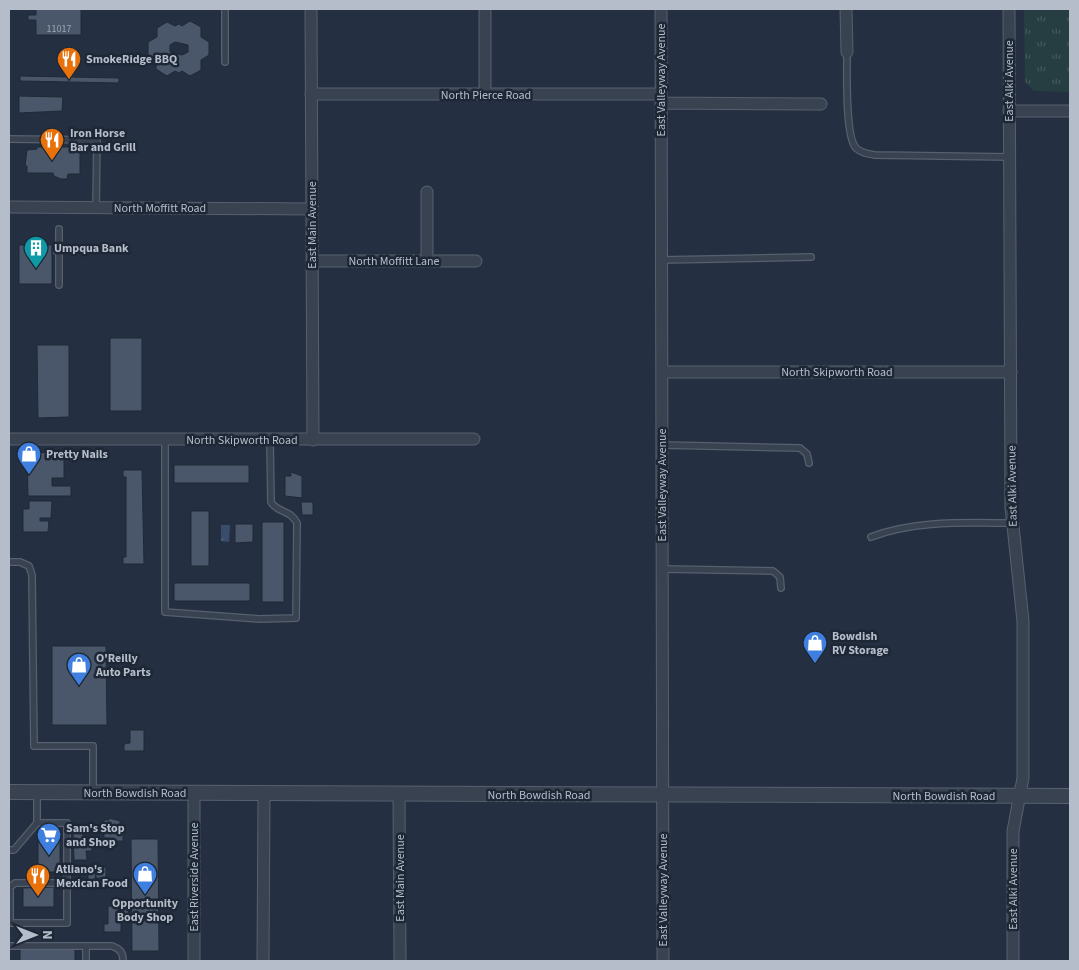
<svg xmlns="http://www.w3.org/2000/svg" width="1079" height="970" font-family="'Source Sans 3',sans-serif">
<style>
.grass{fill:url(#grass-tufts)}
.water{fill:url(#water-ripples)}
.building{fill:#4a576a;stroke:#1f2937;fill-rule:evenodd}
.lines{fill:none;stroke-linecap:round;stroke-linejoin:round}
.service-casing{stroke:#56606e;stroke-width:8}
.minor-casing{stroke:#56606e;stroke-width:13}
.tertiary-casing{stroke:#56606e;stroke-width:16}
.service{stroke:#394250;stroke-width:5.5}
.minor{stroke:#394250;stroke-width:11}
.tertiary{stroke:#394250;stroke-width:14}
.labels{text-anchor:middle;stroke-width:5;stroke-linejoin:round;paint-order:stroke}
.number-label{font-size:10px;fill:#9aa4b3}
.poi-label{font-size:12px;font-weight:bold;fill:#b5bdcb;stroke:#1d2735;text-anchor:start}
.street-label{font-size:12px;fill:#b5bdcb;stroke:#1d2735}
</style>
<defs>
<pattern id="grass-tufts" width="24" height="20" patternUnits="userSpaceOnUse" patternTransform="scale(1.25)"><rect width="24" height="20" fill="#263e42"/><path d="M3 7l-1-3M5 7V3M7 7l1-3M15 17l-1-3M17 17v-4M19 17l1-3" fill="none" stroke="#43585c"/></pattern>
<pattern id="water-ripples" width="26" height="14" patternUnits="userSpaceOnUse" patternTransform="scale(1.25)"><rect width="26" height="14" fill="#394d6a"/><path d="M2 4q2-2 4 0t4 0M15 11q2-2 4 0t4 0" fill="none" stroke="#53657e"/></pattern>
</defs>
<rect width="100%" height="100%" fill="#243041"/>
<!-- grass -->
<path class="grass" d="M1024,9H1070V92L1034,91L1025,82Z"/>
<!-- water -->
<path class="water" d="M221,525H230L229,542L221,541Z"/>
<!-- building -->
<path class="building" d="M36,9H81V35H36V20H28V15H36Z
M190,21L201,27V37L209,42V55L201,60V70L190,76L182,71L179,73L175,71L167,76L156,69V60L148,55V42L157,37V28L167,22L175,26L179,24L182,26ZM175,42L188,45V52L182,55L170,52V45Z
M20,76L119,78V81L118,83L20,81Z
M19,96L63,97L62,111L19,113Z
M37,147H80V174H68L67,179H61L54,176L53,173H27V166H25L27,150L37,149Z
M19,245H52V284H19Z
M52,247H62V255H52Z
M110,338H142V411H110Z
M37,345H69V417L38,418Z
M64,452V478H52V486H71V496H28L27,453Z
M174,465H249V483H174Z
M123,470H142L144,564H123V557H126V477H123Z
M291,472L302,476V498L285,496V476H291Z
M29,501H52L51,518H40V521H49L48,532H23V509H29Z
M301,502H313V515H302Z
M191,511H209V566H191Z
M262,522H284V602H262Z
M235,524H253V542L235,543Z
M174,583H250V601H174Z
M52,646H106L107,725H52Z
M130,730H144V751H124V744L130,743Z
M109,818L120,821V832H123V841H110V838H104V820H109Z
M73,833H83V837H92V851H86L87,860H74Z
M38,839H60V872H38Z
M131,839H158L159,951H132Z
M88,867H96L95,880H88Z
M96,867H106V878H96Z
M54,887V907H23V888Z
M119,903H128L129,918H119Z
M108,906H118V922H121V932H104V924H108Z
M20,949H75V961H20Z"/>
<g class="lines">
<defs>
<path id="service" d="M225,9V62
M847,52C847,70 845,137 856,148C861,153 868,154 875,155L1010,157
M9,139L97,140L96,208
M59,229V285
M662,260L811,257
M165,440V612L259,619L296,618L297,523C290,509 277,513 271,502L270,440
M662,445L800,448L807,454L809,463
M871,537C916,520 965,523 1012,523
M9,562H20L29,566L32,575L34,746H93V793
M663,569L773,571L780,577L781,588
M9,850H14L37,823V792
M9,888L15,883H66
M10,888V923
M9,923H67V823H37
M9,946H112C120,949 123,952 123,961
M86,961V946"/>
<path id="minor" d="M311,9L313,440
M661,9L663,961
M846,9L847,52
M1009,9L1011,507L1023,621V778L1013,831V961
M311,94H661
M485,95V9
M661,103L821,104
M1009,111H1070
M427,192V260
M9,207L311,209
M312,261H476
M662,372H1011
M9,439H474
M399,795L400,961
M194,961V793
M263,961L264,794"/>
<path id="tertiary" d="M9,792L1070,796"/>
</defs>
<!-- service casing -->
<use href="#service" class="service-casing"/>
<!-- minor casing -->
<use href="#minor" class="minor-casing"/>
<!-- tertiary casing -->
<use href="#tertiary" class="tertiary-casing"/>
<!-- service -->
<use href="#service" class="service"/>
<!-- minor -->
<use href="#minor" class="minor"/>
<!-- tertiary -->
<use href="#tertiary" class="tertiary"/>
</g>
<!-- icons -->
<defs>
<symbol id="restaurant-pin" viewBox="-11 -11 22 30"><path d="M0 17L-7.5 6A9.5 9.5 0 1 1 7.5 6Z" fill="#e8710a" stroke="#1d2735"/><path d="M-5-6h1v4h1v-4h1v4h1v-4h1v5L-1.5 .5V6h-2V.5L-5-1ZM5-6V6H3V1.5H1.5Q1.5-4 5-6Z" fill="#fff"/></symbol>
<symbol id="building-pin" viewBox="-11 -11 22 30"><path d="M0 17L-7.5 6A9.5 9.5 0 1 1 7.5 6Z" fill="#0f9aa8" stroke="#1d2735"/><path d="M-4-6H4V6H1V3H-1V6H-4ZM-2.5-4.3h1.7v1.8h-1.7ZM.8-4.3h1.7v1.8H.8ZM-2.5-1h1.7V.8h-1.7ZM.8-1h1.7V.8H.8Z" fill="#fff"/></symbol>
<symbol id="shop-pin" viewBox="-11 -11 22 30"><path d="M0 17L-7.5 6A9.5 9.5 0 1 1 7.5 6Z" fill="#3f7fe0" stroke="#1d2735"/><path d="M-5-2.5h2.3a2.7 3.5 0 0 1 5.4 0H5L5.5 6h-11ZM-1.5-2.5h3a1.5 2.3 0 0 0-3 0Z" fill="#fff"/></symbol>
<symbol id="supermarket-pin" viewBox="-11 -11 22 30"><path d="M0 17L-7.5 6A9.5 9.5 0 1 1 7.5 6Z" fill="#3f7fe0" stroke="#1d2735"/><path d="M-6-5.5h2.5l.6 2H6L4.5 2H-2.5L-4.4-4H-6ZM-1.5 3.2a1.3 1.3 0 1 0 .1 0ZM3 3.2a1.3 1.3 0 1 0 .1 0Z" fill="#fff"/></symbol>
</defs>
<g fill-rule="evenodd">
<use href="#restaurant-pin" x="55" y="45" width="28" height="38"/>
<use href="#restaurant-pin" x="38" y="126" width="28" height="38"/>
<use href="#building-pin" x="22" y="234" width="28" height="38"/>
<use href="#shop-pin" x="15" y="440" width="28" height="38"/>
<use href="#shop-pin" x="801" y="629" width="28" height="38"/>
<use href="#shop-pin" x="65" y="651" width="28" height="38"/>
<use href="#supermarket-pin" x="35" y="821" width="28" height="38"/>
<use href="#shop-pin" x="131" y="860" width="28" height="38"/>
<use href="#restaurant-pin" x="24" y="862" width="28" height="38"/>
</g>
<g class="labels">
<!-- number labels -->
<g class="number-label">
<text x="59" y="32">11017</text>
</g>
<!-- poi labels -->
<g class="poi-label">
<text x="86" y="63">SmokeRidge BBQ</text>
<text x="70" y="137">Iron Horse<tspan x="70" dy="14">Bar and Grill</tspan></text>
<text x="54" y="252">Umpqua Bank</text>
<text x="46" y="458">Pretty Nails</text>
<text x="832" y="640">Bowdish<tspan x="832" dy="14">RV Storage</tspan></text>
<text x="96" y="662">O'Reilly<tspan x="96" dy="14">Auto Parts</tspan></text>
<text x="66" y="832">Sam's Stop<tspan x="66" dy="14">and Shop</tspan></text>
<text x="56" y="873">Atliano's<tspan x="56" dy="14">Mexican Food</tspan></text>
<text x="145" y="907" text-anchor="middle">Opportunity<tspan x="145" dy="14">Body Shop</tspan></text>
</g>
<!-- street labels -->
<g class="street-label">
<text transform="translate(661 80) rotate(-90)" y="4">East Valleyway Avenue</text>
<text transform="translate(1009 81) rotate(-90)" y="4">East Alki Avenue</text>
<text x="486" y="99">North Pierce Road</text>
<text x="160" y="212">North Moffitt Road</text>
<text transform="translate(312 225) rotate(-90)" y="4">East Main Avenue</text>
<text x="394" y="265">North Moffitt Lane</text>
<text x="837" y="376">North Skipworth Road</text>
<text x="242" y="444">North Skipworth Road</text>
<text transform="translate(662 485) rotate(-90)" y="4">East Valleyway Avenue</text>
<text transform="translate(1012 486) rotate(-91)" y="4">East Alki Avenue</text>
<text x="135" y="797">North Bowdish Road</text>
<text x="539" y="799">North Bowdish Road</text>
<text x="944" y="800">North Bowdish Road</text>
<text transform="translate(194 877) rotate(-90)" y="4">East Riverside Avenue</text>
<text transform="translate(400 878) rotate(-90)" y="4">East Main Avenue</text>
<text transform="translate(1013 889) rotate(-90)" y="4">East Alki Avenue</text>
<text transform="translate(663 890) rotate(-90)" y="4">East Valleyway Avenue</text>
</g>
</g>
<!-- border -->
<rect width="1079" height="970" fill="none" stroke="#b5bdcb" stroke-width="20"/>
<!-- north arrow -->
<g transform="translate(35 935) rotate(90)" stroke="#1d2735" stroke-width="4" paint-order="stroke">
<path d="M0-4L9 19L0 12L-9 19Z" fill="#b5bdcb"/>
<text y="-8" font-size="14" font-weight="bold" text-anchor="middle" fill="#b5bdcb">N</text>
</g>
</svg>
